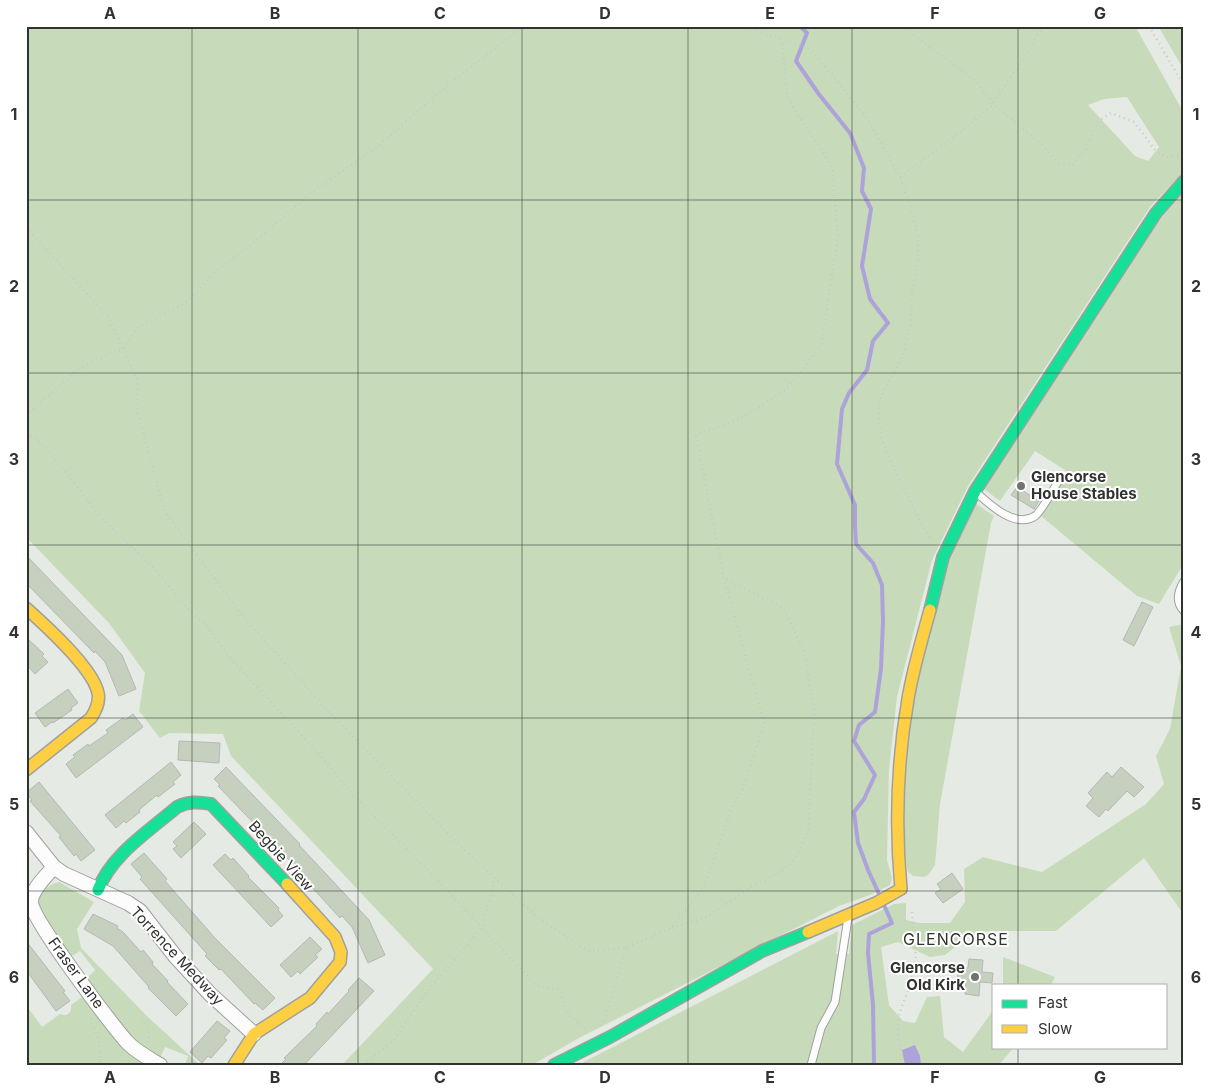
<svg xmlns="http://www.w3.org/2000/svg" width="1210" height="1091" font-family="Inter,sans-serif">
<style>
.green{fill:#c7dbba;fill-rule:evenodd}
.water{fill:#ada3da}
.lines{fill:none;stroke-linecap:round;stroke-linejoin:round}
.stream{stroke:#ada3da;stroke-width:4}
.building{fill:#c6d0be;stroke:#b5b8b3}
.lane-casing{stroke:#9ea19d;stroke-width:9}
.street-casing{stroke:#9ea19d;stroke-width:16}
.fast-casing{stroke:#9ea19d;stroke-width:14}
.slow-casing{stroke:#9ea19d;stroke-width:14}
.path{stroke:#c7c9c7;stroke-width:2.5;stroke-dasharray:1 4;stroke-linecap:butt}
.lane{stroke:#fbfcfb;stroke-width:7}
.street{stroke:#fbfcfb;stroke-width:14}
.fast{stroke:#16e098;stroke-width:11}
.slow{stroke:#ffcf43;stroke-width:11}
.grid{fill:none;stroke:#313330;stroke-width:1;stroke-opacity:0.55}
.poi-dot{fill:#70736f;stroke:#fff;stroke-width:2}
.labels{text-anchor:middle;stroke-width:4;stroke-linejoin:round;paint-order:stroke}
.poi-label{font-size:15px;font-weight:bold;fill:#313330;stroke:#fff;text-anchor:start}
.street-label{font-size:15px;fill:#313330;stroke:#fff}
.neighbourhood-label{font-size:16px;letter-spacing:1px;fill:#30352d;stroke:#fff}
.neatline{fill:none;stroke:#313330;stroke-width:2}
.grid-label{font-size:16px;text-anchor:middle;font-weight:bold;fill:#313330}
</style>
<rect width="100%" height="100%" fill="#e6eae4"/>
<!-- green -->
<path class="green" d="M26,26H1135L1184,113V171L1150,207L968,486L932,560L897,697L889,770L887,860L892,878L890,885L870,895L839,906L579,1038L532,1065H342L433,969L231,756L223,734L169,733L160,738L139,711L145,673L109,623L26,537ZM1127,97L1159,147L1148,161L1135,156L1088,105L1104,99Z
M1158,26H1184V70Z
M1184,191V563L1159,604L1137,596L1041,516L1068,472L1035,451L1000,501L984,489L1160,220Z
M975,503L994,516L991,523L940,804L935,865L928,875L924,877L913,876L908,872L900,827L912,698L947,562Z
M1184,624V915L1144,858L1056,931H995L973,933L945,955L930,957L898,942L881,947L889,1005L903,1021L915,1023L927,997L940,996L944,1037L963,1052L994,1009V1047H1014L999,1065H578L838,931L836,954H849L852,925L894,904L906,903V920L920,923H950L965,902L964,869L983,857L1042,872L1146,804L1164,784L1156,756L1170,729L1181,666L1169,627Z
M59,882L94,902L77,929L81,948L147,1016L200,1065H185L188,1056L165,1047L161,1056L156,1057L139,1048L88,980L89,976L95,970L80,951L74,955H71L37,909C38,896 45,885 59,882Z
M1003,957L1055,977L1051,985H1003Z
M82,997L89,999L146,1065H26V1005L42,1027L60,1014C67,1017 72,1013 71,1005Z"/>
<!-- water -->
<path class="water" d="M915,1045L920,1056L921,1065H905L902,1050Z"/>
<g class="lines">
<!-- stream -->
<path class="stream" d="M800,26L807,33L796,61L818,93L850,133L864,168L862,191L871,209L862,266L870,299L888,323L873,341L867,370L849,393L842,409L837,464L855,505V527L856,544L873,563L882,585L883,621L881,669L875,712L859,725L854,741L875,775L864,799L854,812L858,843L868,870L879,894
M874,1065L873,1005L868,953L869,934L892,923L884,905"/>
</g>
<!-- building -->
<path class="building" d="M1017,487L1039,501L1034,509L1011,495Z
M26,555L122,655L136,689L119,696L105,662L95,651L94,653L26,583Z
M1142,602L1153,607L1134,646L1123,640Z
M26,637L44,654L42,656L48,662L35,674L26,664Z
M68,689L78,703L71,708L72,710L53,723L52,722L45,727L35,713Z
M133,714L143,727L76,778L66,764L75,757L73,755L88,744L89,746L108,733L106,730L123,718L125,720Z
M179,741L220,743L219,763L178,760Z
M171,762L181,775L173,782L175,784L158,797L157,795L139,810L140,812L126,823L124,821L116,828L105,815Z
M226,767L300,844L299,845L369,920L385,955L368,963L352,927L342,916L340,918L310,885L312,884L218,786L220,785L214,779Z
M1121,767L1144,787L1134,797L1127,791L1108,811L1106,809L1099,817L1086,806L1093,798L1088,793L1107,772L1112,777Z
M39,782L95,850L81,861L76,854L74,856L59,837L61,836L30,801L32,800L26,793Z
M194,822L206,834L181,858L173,849L177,846L173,842Z
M144,853L167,879L165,881L215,938L275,998L263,1010L255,1003L254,1004L221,969L219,970L205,956L207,954L140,879L142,877L131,864Z
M225,854L231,860L233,858L249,876L248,877L279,908L278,910L283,916L271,927L213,865Z
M952,873L963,889L943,903L935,893L941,889L937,884Z
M93,914L118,926L117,928L123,932L141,952L143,950L153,962L152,964L168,981L167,982L188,1004L176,1016L148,988L149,987L113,946L84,929Z
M310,937L322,949L315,955L318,957L300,974L298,971L291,977L280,965Z
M26,941L65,991L63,992L70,1001L56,1011L26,970Z
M969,959L983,960L982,972L993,973L992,983L980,982L979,996L965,994L966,982L957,981L959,967L968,968Z
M359,978L374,991L304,1065H280L286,1059L284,1058L317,1026L316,1024L327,1012L328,1014L349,991L348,990Z
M217,1021L230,1031L224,1038L227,1040L211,1058L208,1056L202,1063L190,1052Z"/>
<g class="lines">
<defs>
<path id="lane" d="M977,493C990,505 1016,529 1035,516C1041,512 1054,488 1059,480
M1184,581C1178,591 1175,602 1184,611
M811,1065L821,1028L835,1002L848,918"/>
<path id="street" d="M26,832L54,867L64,874L128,903L140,911L175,956L210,994L254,1034
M54,867C47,875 31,890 31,902C32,920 110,1022 126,1041C135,1051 148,1058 160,1065"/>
<path id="fast" d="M930,610L943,557L975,491L1156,213L1184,181
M98,890C111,855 149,831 177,807C189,801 198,802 211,804L287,884
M554,1065L610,1037L762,951L808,932"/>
<path id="slow" d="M26,608C45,625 93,668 98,693C100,702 96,710 91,718L26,770
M808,932L876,903L901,889C895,825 897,762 908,699C913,669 922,639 930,610
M234,1065L254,1034L310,998L340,962L341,952L335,937L287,884"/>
</defs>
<!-- lane casing -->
<use href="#lane" class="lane-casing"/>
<!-- street casing -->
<use href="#street" class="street-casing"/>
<!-- fast casing -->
<use href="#fast" class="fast-casing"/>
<!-- slow casing -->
<use href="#slow" class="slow-casing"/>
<!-- path -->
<path class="path" d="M742,26L811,49L867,118L900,177L909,201L918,237V262L912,290L911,326L901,359L881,397L878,411L882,438L888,456L919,519L932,541
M901,26L977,82L993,104L1038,141L1059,163L1072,166L1085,150L1098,121L1111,113L1134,122L1156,151L1167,157L1184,154
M1149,26L1184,86
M900,177L948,142L993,104L1044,26
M26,227L109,318L138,383L136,407L165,512L245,619L329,712L454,840L537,917L587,951L626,948L671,928L704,888L733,805L743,788L764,723L724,578L696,435L741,418L786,390L821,346L838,237L832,167L787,97L782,40
M26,416L76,371L104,356L123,349L134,332L144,323L174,310L189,300L218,269L248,247L316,189L371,152L441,91L523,26
M26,433L36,439L47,449L105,522L152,566L187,608L208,627L228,656L321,756L349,791L425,867L528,977L540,987L559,989L569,1015L587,1030
M672,928L705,918L751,887L784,870L794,860L808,832L814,719V703L809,686L805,652L783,608L724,578
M91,1018V1023L99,1039L100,1065
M141,1019C147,1027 152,1033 147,1042
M604,1021L626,948
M125,1065L129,1060
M363,1065L393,1041L426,993L482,927L495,878
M902,1065L898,1036L899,1015L911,982L916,956L912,912"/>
<!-- lane -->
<use href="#lane" class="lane"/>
<!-- street -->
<use href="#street" class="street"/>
<!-- fast -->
<use href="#fast" class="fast"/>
<!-- slow -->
<use href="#slow" class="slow"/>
</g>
<!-- grid -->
<path class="grid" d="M192,26V1065M358,26V1065M522,26V1065M688,26V1065M852,26V1065M1018,26V985M26,200H1184M26,373H1184M26,545H1184M26,718H1184M26,891H1184M1018,1047V1065"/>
<!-- markers -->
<g class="poi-dot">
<circle cx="1021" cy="486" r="5"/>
<circle cx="975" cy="977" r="5"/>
</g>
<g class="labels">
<!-- poi labels -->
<g class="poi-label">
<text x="1031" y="482">Glencorse<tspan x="1031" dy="17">House Stables</tspan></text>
<text x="965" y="973" text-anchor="end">Glencorse<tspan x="965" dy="17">Old Kirk</tspan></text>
</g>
<!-- street labels -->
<g class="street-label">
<text transform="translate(281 856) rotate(48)" y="5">Begbie View</text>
<text transform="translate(177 956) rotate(47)" y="5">Torrence Medway</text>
<text transform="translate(76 973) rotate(54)" y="5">Fraser Lane</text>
</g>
<!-- neighbourhood labels -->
<g class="neighbourhood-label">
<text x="956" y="945">GLENCORSE</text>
</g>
</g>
<!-- border -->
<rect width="1210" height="1091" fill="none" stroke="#ffffff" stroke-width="55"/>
<!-- legend -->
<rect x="992" y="984" width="175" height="65" fill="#ffffff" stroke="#adadac"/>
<rect x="1002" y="1000" width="25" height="8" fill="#16e098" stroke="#adadac"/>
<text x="1038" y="1008" font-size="15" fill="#313330">Fast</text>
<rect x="1002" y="1025" width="25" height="8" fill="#ffcf43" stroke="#adadac"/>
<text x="1038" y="1034" font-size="15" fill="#313330">Slow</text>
<rect x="28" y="28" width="1154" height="1036" class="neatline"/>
<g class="grid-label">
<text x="110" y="19">A</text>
<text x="275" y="19">B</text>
<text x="440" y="19">C</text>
<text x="605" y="19">D</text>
<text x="770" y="19">E</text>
<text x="935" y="19">F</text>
<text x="1100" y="19">G</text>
<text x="14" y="120">1</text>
<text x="1196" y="120">1</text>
<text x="14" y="292">2</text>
<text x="1196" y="292">2</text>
<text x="14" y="465">3</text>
<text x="1196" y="465">3</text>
<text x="14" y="638">4</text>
<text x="1196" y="638">4</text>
<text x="14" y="810">5</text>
<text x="1196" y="810">5</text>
<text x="14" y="983">6</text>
<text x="1196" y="983">6</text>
<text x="110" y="1083">A</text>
<text x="275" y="1083">B</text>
<text x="440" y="1083">C</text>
<text x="605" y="1083">D</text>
<text x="770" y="1083">E</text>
<text x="935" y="1083">F</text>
<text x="1100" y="1083">G</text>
</g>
</svg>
